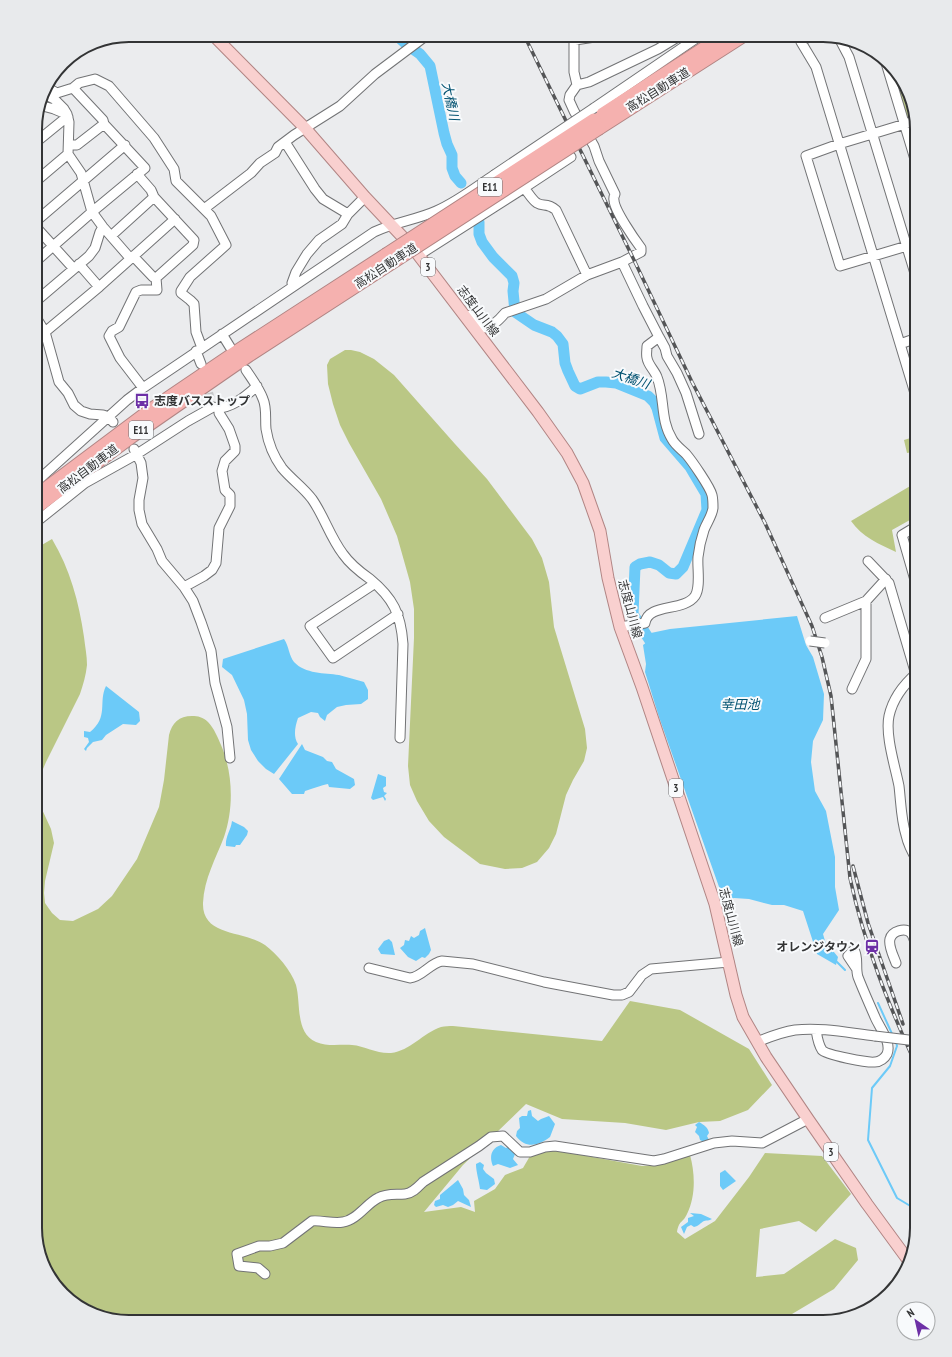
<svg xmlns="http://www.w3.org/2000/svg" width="952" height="1357" font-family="'PT Sans Narrow','Noto Sans JP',sans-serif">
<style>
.green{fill:#bac785}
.water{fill:#6ccaf8}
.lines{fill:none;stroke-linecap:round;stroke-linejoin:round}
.stream{stroke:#6ccaf8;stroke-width:2}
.river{stroke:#6ccaf8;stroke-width:11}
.minor-tunnel{stroke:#c6c7c9;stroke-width:9;stroke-dasharray:9 4.5;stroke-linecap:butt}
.minor-casing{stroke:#727375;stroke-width:11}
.major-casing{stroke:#b18584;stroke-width:13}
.highway-casing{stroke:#b18584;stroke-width:15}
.minor{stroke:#fff;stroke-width:9}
.major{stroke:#f9d0cf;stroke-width:11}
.highway{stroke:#f5b1af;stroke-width:13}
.rail-casing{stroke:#545557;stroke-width:3.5}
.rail{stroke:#f8fafc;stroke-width:2;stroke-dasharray:6;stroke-linecap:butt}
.minor-bridge-casing{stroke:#727375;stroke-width:11;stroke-linecap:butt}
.highway-bridge-casing{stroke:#b18584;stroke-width:15;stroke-linecap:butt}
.minor-bridge{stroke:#fff;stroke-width:9}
.highway-bridge{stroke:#f5b1af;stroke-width:13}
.labels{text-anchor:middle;stroke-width:4;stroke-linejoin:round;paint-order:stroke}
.shield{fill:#f8fafc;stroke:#6e6f71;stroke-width:1}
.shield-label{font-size:11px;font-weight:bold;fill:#333435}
.street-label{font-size:12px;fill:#333435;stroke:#f8fafc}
.poi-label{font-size:12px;font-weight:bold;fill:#333435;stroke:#f8fafc;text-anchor:start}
.water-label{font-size:13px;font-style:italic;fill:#005170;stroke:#f8fafc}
.rim{fill:none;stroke:#333435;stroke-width:2}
</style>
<rect width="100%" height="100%" fill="#ebecee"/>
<!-- green -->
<path class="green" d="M906,89L914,118L906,120L898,91Z
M345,350H351L360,352L374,359L394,375L455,444L487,479L532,539L542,558L549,582L554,627L585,729L587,748L584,761L573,780L566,795L556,834L549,848L537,862L522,868L505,869L480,864L444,837L429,821L417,801L410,785L408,766L414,638V609L410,582L397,536L381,499L349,443L340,425L333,404L328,384L327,365L330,359Z
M917,436V451L907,453L904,440Z
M917,482V516L892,530L896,552C879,544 862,537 851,521Z
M52,539C70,569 79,602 84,637C85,646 87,656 87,665C86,675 83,685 80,694L46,762L40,776L38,789L40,805L51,829L54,843L45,881L44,893L45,903L52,913L60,920L73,921L98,909L112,896L137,859L159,807L164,780L169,735C172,723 179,716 192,716C198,716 203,717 208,722C214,728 218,738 221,745C233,773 234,808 224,837C216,858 204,879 203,903C202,937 244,930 265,945C277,954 291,970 296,985C301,1003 295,1033 316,1042C328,1047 340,1044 352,1045C365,1046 377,1054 391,1053C410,1051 423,1033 441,1027C445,1026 449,1026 453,1026L602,1041L630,1001L680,1010L749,1049L772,1085L748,1110L720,1121L699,1122L666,1130L625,1123L562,1119L526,1104L463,1165L424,1212L461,1207L475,1212L474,1201L495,1189L505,1175L523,1168L530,1156L548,1150L576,1154L642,1166L657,1165L690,1155C695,1173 696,1196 687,1214C683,1223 679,1220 677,1232L685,1239L715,1221L749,1177L765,1153L822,1156L851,1194L816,1232L799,1221L760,1229L756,1277L784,1274L835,1239L856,1248L858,1260L834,1289L792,1314L800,1322H123L73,1296L67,1294L48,1275L35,1228V549Z"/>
<!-- water -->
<path class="water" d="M797,616L806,645L813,657L824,694L823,720L813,741L811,762L815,791L826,811L835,857V887L839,910L823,934L825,941L838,957L836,965L817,954L803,911L784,905H772L749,899L734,898L724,901L659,717L645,672L646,664L643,645L647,642L646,634L670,629Z
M284,639C289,646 289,656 294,662C305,674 325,673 339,675C347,677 356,680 364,682L368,690V699L361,704L346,705L337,707L327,715L325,721L320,717L318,713L311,712L298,718C295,727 293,736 298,744L274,774L266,769L258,761L251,750L248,740L247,714L244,700L232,675L222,667L223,659Z
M106,686L139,712L140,721L136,725L123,724L106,735L102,740L93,742L87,748L86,751L84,749L89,742L88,738L84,737V731L90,732C109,717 98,702 106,686Z
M302,744L305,750L323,757L327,761L332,762L336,769L354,779L355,785L350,789L329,787L328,784C322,785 311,789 305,791L304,794H292L279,779Z
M378,774L386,777V786L383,788L384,792L387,793L384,796L386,799L385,801L383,797L373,800L371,798Z
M232,821L244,827L248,831L247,835L240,845H236L235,847L226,846C225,837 231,830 232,821Z
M425,928L431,950L429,954L425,958L422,957L416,961L408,957L400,948L404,945L405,940L409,941L411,936L414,938L419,935L420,931Z
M389,939L392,942L395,955L381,954L378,949L384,941Z
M531,1110L532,1116L538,1121L541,1119L549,1116L555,1124L550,1137C538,1146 526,1149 516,1136L517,1131L520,1128L519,1118L522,1116H527L528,1111Z
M699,1122C704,1125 708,1127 709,1133L707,1136L709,1140L704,1142L700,1140L699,1136L695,1132L697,1127L695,1125Z
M501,1145L506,1148L508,1147L515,1154L513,1159L518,1165L510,1168L498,1164L493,1166C489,1157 491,1148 501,1145Z
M480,1162L484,1165L483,1169L486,1173L494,1179L495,1184L487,1190L480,1189C479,1180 476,1172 476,1164Z
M725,1170L736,1181L723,1190L720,1186V1173Z
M458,1180L463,1189L464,1195L469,1200L471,1207L458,1201L453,1205L448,1207L443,1205L436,1207L434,1205L435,1201L440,1199V1195Z
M690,1213L701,1214L712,1219C709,1221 707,1220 704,1221C700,1223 699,1226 694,1227L691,1225L687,1227L684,1234L681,1227L688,1222V1218L694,1216Z"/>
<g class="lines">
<!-- stream -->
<path class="stream" d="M836,961L845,970
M878,1003L893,1036
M896,1042L897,1046L890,1066L872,1088L868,1140L897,1198L917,1210"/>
<!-- river -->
<path class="river" d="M396,35L406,44L420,54L430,66L444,133L447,144L452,155V168L455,176L461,183
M479,222V234L482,242L493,257L512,276L514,283L513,291L515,312L534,325L552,332L557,336L563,344L565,363L568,371L575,386L580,389L598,382H606L616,383L648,396L654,402L657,408L665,438L690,467L706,494L707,510L683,567L676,574L669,573L659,565L650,562L640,564L635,567L633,614L654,647"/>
<!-- minor-tunnel -->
<path class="minor-tunnel" d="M205,380L210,398"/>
<defs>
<path id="minor" d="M811,35L801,42L816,67L917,400
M839,38L849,57L917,280
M886,63L917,166
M577,85L574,72V42L575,40L608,35
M46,87L57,93L73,88L79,83L95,79L109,86L154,138L174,169L176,181L211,216L226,245L190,277L181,291V293L190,300L194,304L196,332L202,348
M73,88L103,120L104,124
M42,93L54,99L64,109L67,114L69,122L68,154L81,173L92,212L103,227L130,258
M39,105L54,109L66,114
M594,108L701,35
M915,121L839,144L806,156L840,266L917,243
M285,142L315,189L323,199L348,214
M35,143L62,121L68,117
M137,174L151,190L154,197
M35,182L68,154
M524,188L571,157
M204,209L251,173L260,163L275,153L278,147L294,135L340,106L375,74L427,35
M35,222L125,145
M35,226L74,269
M111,236L154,197L194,240L193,245L156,278
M419,255L524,188C528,192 532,200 537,203C543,207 547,202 556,210L587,275
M133,256L153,277L156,278
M35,262L92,212L145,168L104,124L77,145H69
M79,264L99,287
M294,286L292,283L296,272L307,254L319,240L342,224L348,214L365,197
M35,302L89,256L95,248L100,232L103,227
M35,316L45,332L59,382L68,393L74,405L81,411L90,414L103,415L109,417L113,422
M466,317L471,315L483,328C492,328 500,319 505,313L546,299L587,275L622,262L641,252V248C635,240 614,210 614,200C613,199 615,194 615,194L599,161L594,146L574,111L569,100L570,95L577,85L589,82L658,49L681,35
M45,332L99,287L175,219
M222,334L230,347
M659,337L665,348L667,356L677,373L686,393L699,434
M900,344L917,338
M196,351L201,364
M246,370C252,379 259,388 263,399C267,408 265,419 266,429C268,442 274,457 282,468C291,479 303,487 312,499C324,516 330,537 343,554C350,564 360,572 370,579C393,598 401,614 403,644L400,738
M143,388L120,358L109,336L112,331L119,327L136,292L141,290H157L156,278
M134,449L141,463L143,478L139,500V510L142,524L157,549L162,561L184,587L193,601L201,622L211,651L215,683L227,727L230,758
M35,483L127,400L143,388L374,232C395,222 416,220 436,211C457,202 476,187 494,175
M35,523L85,483L137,454L188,421L213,407C229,411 246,396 257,386
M868,561L889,583L914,668L917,673
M373,582L371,586L310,626L333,658L398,614
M184,587L204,576L212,570L216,563L219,528L230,506V495L225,490L222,471L225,461L235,451V446L229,429L219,413V409
M917,587L902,535L917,526
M825,618L866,601
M620,627L645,623C648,603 684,612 695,596C701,587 697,567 698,557C699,548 701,539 704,530C707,522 712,516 713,508C713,504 713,499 712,495C710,487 692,461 686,454C681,449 675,445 672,439C660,420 665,397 657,377C655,371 648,365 647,358C646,355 647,350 647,346L659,337L643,306L622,262
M852,689L866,659V601L886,579
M917,860C912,852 908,844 906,835C901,819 901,803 899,786C895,766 885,735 889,716C893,698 903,685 917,673
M896,963C894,957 888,946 890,939C892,931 905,927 911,933C914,937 915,943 917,948
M369,968L410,978C422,977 430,963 442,961L473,964L544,982L613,995H622L629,992L642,975L651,969L729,962
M816,1030C817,1036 818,1044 822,1050C826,1055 868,1063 875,1062C880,1062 885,1058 887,1054C892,1042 879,1027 875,1017C869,1003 863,990 858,977C855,968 859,958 854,950L848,956L856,968
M757,1042C769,1037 782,1032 795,1030C821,1027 849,1033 875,1036
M265,1274L258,1268L239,1266L237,1254L259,1246H270L283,1243L312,1221C322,1220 333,1224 343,1222C357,1220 366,1204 378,1198C387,1193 396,1195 405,1194C413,1193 418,1187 423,1182L479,1146L491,1137L503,1136L520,1152H530L545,1147L555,1146L654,1161L664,1159L714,1143L732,1141L762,1143L808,1119"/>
<path id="major" d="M213,35L305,128L365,197L413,248L538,412L567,453L583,483L600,531L608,578L620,627L642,687L715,904L736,995L743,1017L766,1057L808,1119L867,1204L908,1260"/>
<path id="highway" d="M594,120L725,35
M599,128L744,35
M35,497L151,410L241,349L386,255
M35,508L132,436L249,355L391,263"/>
</defs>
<!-- minor casing -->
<use href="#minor" class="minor-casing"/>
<!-- major casing -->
<use href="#major" class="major-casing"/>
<!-- highway casing -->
<use href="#highway" class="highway-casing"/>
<!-- minor -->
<use href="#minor" class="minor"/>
<!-- major -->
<use href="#major" class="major"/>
<!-- highway -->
<use href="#highway" class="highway"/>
<defs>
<path id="rail" d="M524,35L634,260L692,382L765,523L812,626L822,657L831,696L850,878C864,944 889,1006 917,1067
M853,866L868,923L903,1024"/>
</defs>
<!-- rail casing -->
<use href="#rail" class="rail-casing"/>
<!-- rail -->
<use href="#rail" class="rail"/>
<defs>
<path id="minor-bridge" d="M494,175L594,108
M810,641L825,643
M875,1036L917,1041"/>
<path id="highway-bridge" d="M386,255L594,120
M391,263L599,128"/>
</defs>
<!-- minor-bridge casing -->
<use href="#minor-bridge" class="minor-bridge-casing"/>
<!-- highway-bridge casing -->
<use href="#highway-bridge" class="highway-bridge-casing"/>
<!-- minor-bridge -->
<use href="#minor-bridge" class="minor-bridge"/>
<!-- highway-bridge -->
<use href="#highway-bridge" class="highway-bridge"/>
</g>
<!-- icons -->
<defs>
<symbol id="bus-bare" viewBox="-9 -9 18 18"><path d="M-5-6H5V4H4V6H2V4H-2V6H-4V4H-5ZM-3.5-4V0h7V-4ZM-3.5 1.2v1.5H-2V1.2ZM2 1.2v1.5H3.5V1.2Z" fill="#6d30a6" stroke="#f8fafc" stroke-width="2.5" paint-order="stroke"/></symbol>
<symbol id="station-bare" viewBox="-9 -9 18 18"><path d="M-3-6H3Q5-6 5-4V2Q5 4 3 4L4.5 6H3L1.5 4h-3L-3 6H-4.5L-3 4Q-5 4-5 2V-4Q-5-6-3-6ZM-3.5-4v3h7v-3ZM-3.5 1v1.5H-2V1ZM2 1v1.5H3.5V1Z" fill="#6d30a6" stroke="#f8fafc" stroke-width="2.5" paint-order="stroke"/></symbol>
</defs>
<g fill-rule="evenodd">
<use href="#bus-bare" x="131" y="390" width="22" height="22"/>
<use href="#station-bare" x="861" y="936" width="22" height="22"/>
</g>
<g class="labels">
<!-- shield labels -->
<g class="shield">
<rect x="478" y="178" width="24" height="18" rx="3"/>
<rect x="421" y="258" width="14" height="18" rx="3"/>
<rect x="129" y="421" width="24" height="18" rx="3"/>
<rect x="669" y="779" width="14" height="18" rx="3"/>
<rect x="824" y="1143" width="14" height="18" rx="3"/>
</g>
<g class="shield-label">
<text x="490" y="191">E11</text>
<text x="428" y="271">3</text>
<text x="141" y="434">E11</text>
<text x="676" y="792">3</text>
<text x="831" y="1156">3</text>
</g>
<!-- street labels -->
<g class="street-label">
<text transform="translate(658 90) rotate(-32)" y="4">高松自動車道</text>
<text transform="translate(386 266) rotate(-33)" y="4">高松自動車道</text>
<text transform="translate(478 311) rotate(53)" y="4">志度山川線</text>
<text transform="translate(88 469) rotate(-37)" y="4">高松自動車道</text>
<text transform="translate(630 609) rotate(75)" y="4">志度山川線</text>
<text transform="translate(731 917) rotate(75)" y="4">志度山川線</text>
</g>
<!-- poi labels -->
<g class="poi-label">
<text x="154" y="405">志度バスストップ</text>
<text x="860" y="951" text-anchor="end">オレンジタウン</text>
</g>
<!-- water labels -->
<g class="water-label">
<text transform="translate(451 101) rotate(78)" y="5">大橋川</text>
<text transform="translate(631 378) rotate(19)" y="5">大橋川</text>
<text x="740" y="709">幸田池</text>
</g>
</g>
<!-- crop -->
<path d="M0 0H952V1357H0ZM129 42H823A87 87 0 0 1 910 129V1228A87 87 0 0 1 823 1315H129A87 87 0 0 1 42 1228V129A87 87 0 0 1 129 42Z" fill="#e8eaec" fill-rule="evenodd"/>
<path class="rim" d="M129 42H823A87 87 0 0 1 910 129V1228A87 87 0 0 1 823 1315H129A87 87 0 0 1 42 1228V129A87 87 0 0 1 129 42Z"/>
<!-- north arrow -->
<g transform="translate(916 1321) rotate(326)"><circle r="19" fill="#f8fafc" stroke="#a9abac"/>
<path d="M0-3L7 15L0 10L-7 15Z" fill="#6d30a6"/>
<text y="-6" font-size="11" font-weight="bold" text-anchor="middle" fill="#333435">N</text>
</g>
</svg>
